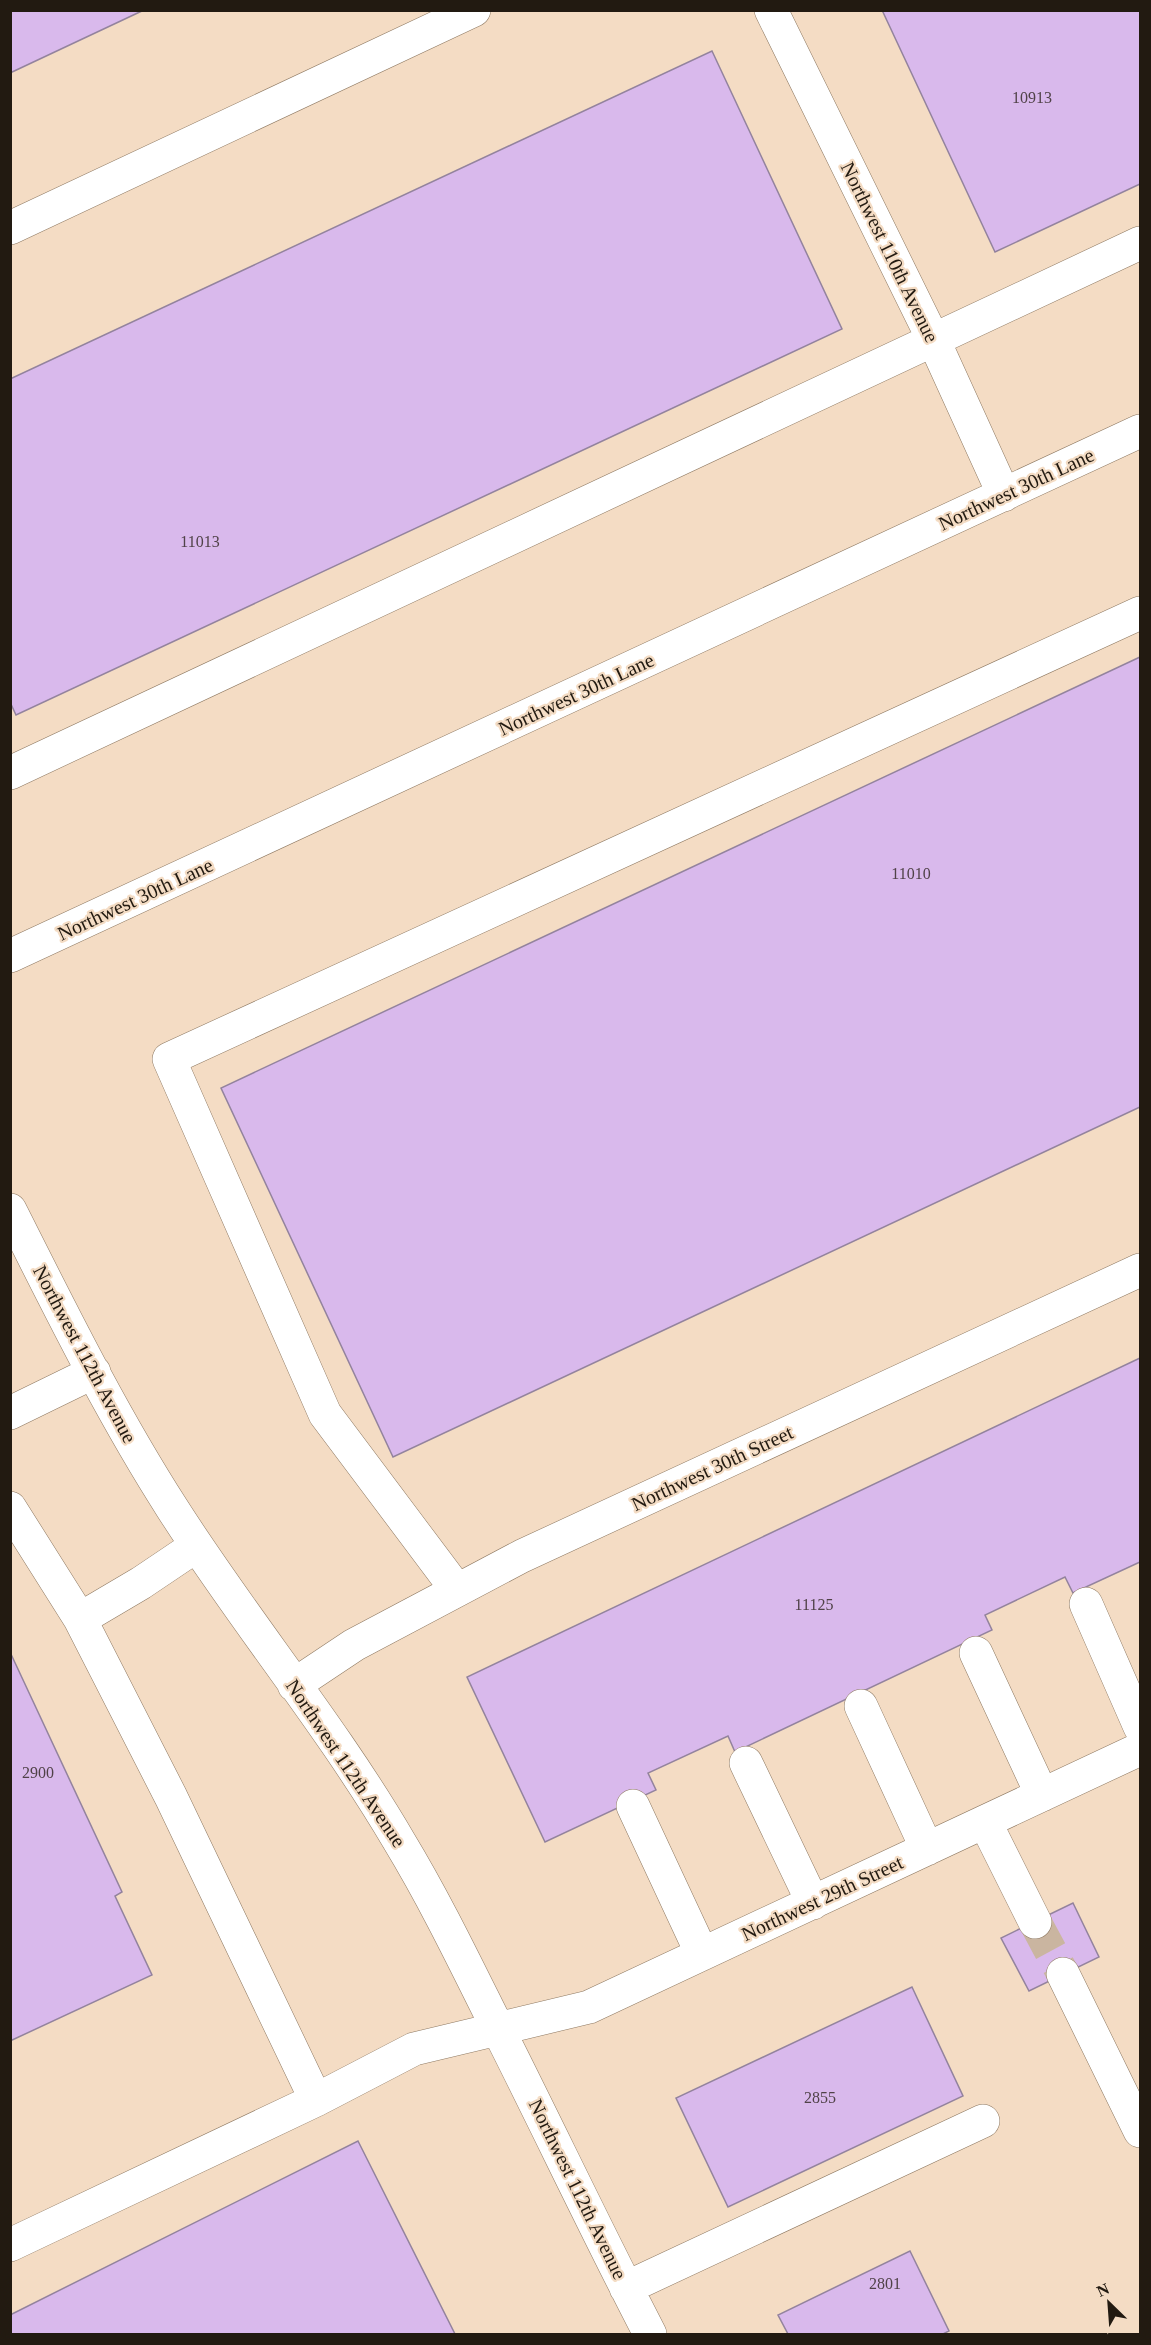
<svg xmlns="http://www.w3.org/2000/svg" width="1151" height="2345" font-family="Georgia,serif">
<style>
.building{fill:#d9b9ec;stroke:#93839d;stroke-width:1.5}
.lines{fill:none;stroke-linecap:round;stroke-linejoin:round}
.minor-tunnel{stroke:#cab5a0;stroke-width:33;stroke-dasharray:33 16;stroke-linecap:butt}
.minor-casing{stroke:#8e7962;stroke-width:34}
.minor{stroke:#fff;stroke-width:33}
.labels{text-anchor:middle;stroke-width:4.5;stroke-linejoin:round;paint-order:stroke}
.number-label{font-size:16px;fill:#504248}
.street-label{font-size:20px;fill:#221a11;stroke:#f4dcc4}
</style>
<rect width="100%" height="100%" fill="#f4dcc4"/>
<!-- building -->
<path class="building" d="M10,10H144L10,73Z
M882,10H1140V184L995,252Z
M712,51L842,329L16,715L10,702V379Z
M1140,657V1107L393,1457L221,1088Z
M1140,1358V1562L1073,1593L1065,1577L985,1615L992,1630L735,1752L728,1736L648,1773L656,1790L545,1842L467,1677Z
M10,1652L122,1892L115,1896L152,1975L10,2041Z
M1073,1903L1099,1957L1029,1991L1001,1938Z
M912,1987L963,2096L728,2207L676,2098Z
M358,2141L455,2334H10V2315Z
M910,2251L949,2331L943,2334H788L778,2315Z"/>
<g class="lines">
<!-- minor-tunnel -->
<path class="minor-tunnel" d="M1035,1922L1063,1974"/>
<defs>
<path id="minor" d="M771,10L934,341L1004,495
M10,228L474,10
M10,773L1140,243
M10,956L1140,431
M10,1210C61,1311 111,1413 172,1508C244,1621 331,1725 399,1841C436,1902 467,1967 499,2031C550,2132 598,2234 650,2334
M10,1413L94,1372
M10,1508L80,1619
M196,1546L141,1583L80,1619L171,1797L316,2100
M457,1590L325,1414L169,1059L1140,613
M1086,1604L1140,1727
M976,1653L1042,1795
M294,1685L354,1645L522,1556L1140,1270
M861,1706L927,1849
M746,1763L813,1903
M633,1806L702,1954
M985,1822L1035,1922
M1063,1974L1140,2131
M10,2245L316,2100L414,2049L589,2007L1140,1749
M626,2288L983,2121"/>
</defs>
<!-- minor casing -->
<use href="#minor" class="minor-casing"/>
<!-- minor -->
<use href="#minor" class="minor"/>
</g>
<g class="labels">
<!-- number labels -->
<g class="number-label">
<text x="1032" y="103">10913</text>
<text x="200" y="547">11013</text>
<text x="911" y="879">11010</text>
<text x="814" y="1610">11125</text>
<text x="38" y="1778">2900</text>
<text x="820" y="2103">2855</text>
<text x="885" y="2289">2801</text>
</g>
<!-- street labels -->
<g class="street-label">
<text transform="translate(890 252) rotate(64)" y="7">Northwest 110th Avenue</text>
<text transform="translate(1016 489) rotate(-25)" y="7">Northwest 30th Lane</text>
<text transform="translate(576 694) rotate(-25)" y="7">Northwest 30th Lane</text>
<text transform="translate(135 899) rotate(-25)" y="7">Northwest 30th Lane</text>
<text transform="translate(85 1354) rotate(62)" y="7">Northwest 112th Avenue</text>
<text transform="translate(712 1468) rotate(-25)" y="7">Northwest 30th Street</text>
<text transform="translate(346 1763) rotate(56)" y="7">Northwest 112th Avenue</text>
<text transform="translate(822 1898) rotate(-25)" y="7">Northwest 29th Street</text>
<text transform="translate(578 2189) rotate(64)" y="7">Northwest 112th Avenue</text>
</g>
</g>
<!-- border -->
<rect width="1151" height="2345" fill="none" stroke="#221a11" stroke-width="24"/>
<!-- north arrow -->
<g transform="translate(1109 2303) rotate(335)" stroke="#f4dcc4" stroke-width="4.5" paint-order="stroke">
<path d="M0-4.5L10 22L0 15L-10 22Z" fill="#221a11"/>
<text y="-9" font-size="16" font-weight="bold" text-anchor="middle" fill="#221a11">N</text>
</g>
</svg>
